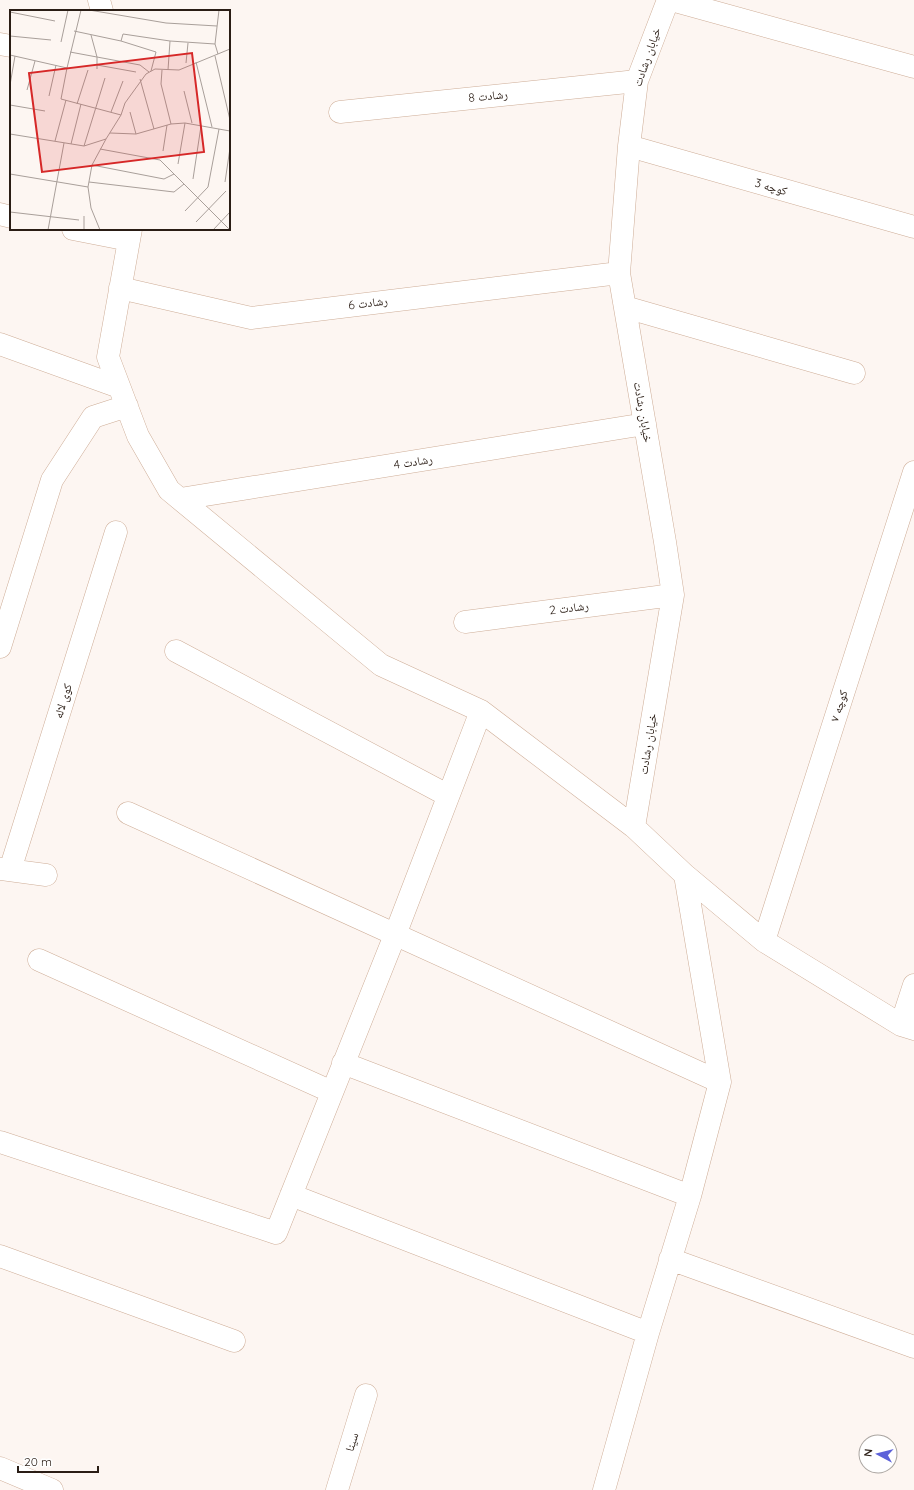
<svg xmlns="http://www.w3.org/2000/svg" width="914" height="1490" font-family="Quicksand,'Noto Naskh Arabic',sans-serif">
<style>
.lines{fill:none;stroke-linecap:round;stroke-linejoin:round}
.minor-casing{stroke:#cead97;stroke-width:23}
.minor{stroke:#fff;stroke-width:22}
.labels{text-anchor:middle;stroke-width:3;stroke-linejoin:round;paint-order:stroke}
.street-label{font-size:12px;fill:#2a1d15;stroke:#fff}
.inset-road{fill:none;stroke:#a99f9a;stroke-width:1}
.view{fill:#d62828;fill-opacity:0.15;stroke:#d62828;stroke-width:2}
.inset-edge{fill:none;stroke:#2a1d15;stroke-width:2}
</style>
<rect width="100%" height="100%" fill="#fdf6f2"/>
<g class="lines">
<defs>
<path id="minor" d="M99,0L102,11
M671,0L914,67
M0,44L11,46
M340,112L637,81
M629,146L914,227
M0,214L11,217
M73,229L129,240
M131,229L108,357L138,436L169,490L381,665L481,711L634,827L685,875L720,1082L690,1196L648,1333L604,1490
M120,288L251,318L619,273
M625,307L854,373
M0,344L119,387
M180,499L645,424
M465,622L673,595
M0,647L52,480L93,417L127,406
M176,651L447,795
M128,813L720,1082
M634,827L673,595L665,542L619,273L629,146L637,81L668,0
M0,869L46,875
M10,870L116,532
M685,875L764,941L901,1025L914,1029
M764,941L914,472
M39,960L332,1092
M901,1025L914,985
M343,1063L690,1196
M0,1142L276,1233L395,935L481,711
M291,1195L648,1333
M0,1256L234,1341
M670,1259L914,1347
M0,1468L52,1490
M337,1490L366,1395"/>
</defs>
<!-- minor casing -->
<use href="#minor" class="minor-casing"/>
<!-- minor -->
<use href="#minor" class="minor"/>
</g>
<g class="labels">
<!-- street labels -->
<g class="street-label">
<text transform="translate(647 57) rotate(-71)" y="4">خیابان رشادت</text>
<text transform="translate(488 96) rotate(-6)" y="4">رشادت 8</text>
<text transform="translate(771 187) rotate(16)" y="4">کوچه 3</text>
<text transform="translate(368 303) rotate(-7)" y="4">رشادت 6</text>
<text transform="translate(643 412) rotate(80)" y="4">خیابان رشادت</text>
<text transform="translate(413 462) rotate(-9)" y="4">رشادت 4</text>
<text transform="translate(569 608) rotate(-7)" y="4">رشادت 2</text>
<text transform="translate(63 701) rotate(-73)" y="4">کوی لاله</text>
<text transform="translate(839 706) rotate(-72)" y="4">کوچه ۷</text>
<text transform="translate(648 744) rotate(-81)" y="4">خیابان رشادت</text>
<text transform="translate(352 1442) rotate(-73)" y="4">سینا</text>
</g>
</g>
<!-- overview -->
<g transform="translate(10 10)">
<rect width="220" height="220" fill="#fdf6f2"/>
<path class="inset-road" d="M79,0L156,13L207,16M0,2L45,11M64,21L111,31L113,24L160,31L205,34M81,25L87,47V59M0,26L41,30M111,31L146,42L141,61M51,32L58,0M60,42L130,55L139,62M208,44L205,34L209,0M0,45L57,58L71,0M205,46L220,110M186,52L202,117M176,53L178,33M87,55L126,62M57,58L51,89L111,105M152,60L151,74L161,114M158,60L160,31M130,69L144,119M0,75L5,46M17,80L25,51M174,81L182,113M39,86L46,55M67,94L78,60M0,95L35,101M101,102L113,71M120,102L126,124M100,123L126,124L161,114L175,113L220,121M0,124L74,136L96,129L111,105L115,93L136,64L145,59L169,60L220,39M45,131L56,90M61,134L71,94M74,136L95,68M90,139L150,150L220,220M153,141L157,115M168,154L175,113M82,155L154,169L164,164M0,164L78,177M183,169L191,116M79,172L164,182L174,174M215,172L220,138M175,201L198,177L209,119M0,202L69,210M74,206V220M186,212L216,181M38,220L54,133M90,220L81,198L78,177L82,155L96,129M203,220L220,202"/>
<path class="view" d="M182,43L194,142L32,162L19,63Z"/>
<rect width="220" height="220" class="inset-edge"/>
</g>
<!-- north arrow -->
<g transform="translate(878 1454) rotate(277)"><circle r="19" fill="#ffffff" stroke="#aaa5a1"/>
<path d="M0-3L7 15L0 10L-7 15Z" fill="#5c61d9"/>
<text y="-6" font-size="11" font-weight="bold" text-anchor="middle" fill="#2a1d15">N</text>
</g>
<!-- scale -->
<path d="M18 1466v6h80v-6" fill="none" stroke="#2a1d15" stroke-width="2"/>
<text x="24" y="1466" font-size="12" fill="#2a1d15" stroke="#ffffff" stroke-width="3" paint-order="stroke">20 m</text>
</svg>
